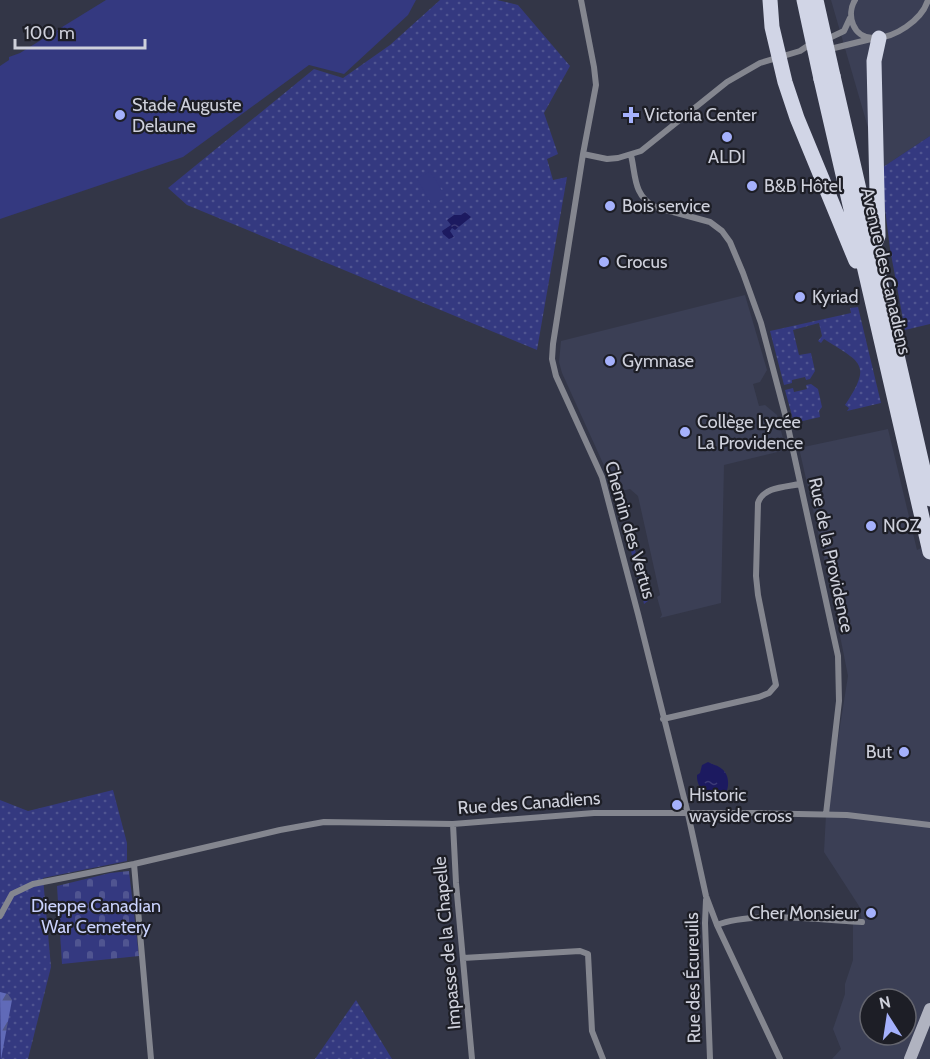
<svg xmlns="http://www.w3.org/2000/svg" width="930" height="1059" font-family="Cabin,sans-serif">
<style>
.built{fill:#3b3f55;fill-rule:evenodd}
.grass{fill:url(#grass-dots)}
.forest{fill:url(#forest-firs)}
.cemetery{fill:url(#cemetery-stones)}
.pitch{fill:#343980}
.water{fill:url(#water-ripples)}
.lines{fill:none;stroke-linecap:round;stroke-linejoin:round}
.street{stroke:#84868f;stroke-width:6}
.secondary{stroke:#b0b3c0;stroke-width:12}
.primary{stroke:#d1d5e6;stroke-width:15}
.primary-bridge{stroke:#d1d5e6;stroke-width:15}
.poi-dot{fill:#a5b1fc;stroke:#1d1e26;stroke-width:2}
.labels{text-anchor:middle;stroke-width:4.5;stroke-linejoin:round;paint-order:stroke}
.poi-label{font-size:18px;fill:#ced0db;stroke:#1d1e26;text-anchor:start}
.street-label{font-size:18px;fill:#ced0db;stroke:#1d1e26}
.park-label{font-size:18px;fill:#cad2fd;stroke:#1d1e26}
</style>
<defs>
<pattern id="grass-dots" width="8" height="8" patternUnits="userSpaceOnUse" patternTransform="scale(1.5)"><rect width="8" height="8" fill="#343980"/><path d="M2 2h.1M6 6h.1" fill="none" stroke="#505591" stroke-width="1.8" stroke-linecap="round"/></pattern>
<pattern id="forest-firs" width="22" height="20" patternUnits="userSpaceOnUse" patternTransform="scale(1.5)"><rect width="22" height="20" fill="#606ab8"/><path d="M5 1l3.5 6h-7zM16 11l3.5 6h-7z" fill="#525889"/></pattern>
<pattern id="cemetery-stones" width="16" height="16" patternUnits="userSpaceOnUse" patternTransform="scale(1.5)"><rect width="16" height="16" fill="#343980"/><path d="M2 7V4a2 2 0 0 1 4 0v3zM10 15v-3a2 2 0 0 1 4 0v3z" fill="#505591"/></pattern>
<pattern id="water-ripples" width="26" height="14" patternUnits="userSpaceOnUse" patternTransform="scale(1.5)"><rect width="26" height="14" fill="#1c1a60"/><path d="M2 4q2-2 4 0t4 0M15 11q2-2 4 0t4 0" fill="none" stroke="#3c3a76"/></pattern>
</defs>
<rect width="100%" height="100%" fill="#333647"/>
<!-- built -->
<path class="built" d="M831,0H930V136L880,169Z
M745,295L767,370L760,382L753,384L759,406L765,405L777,415L786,450L724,465L721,603L660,618L662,615L657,597L660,595L638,496L630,489L614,493L611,481L562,373L559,362L561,341Z
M888,429L917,550L930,544V1059H832L841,1049L833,1029L845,994V984L853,960V922L862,921L859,906L824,852L826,814L848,676L829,580L799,448ZM870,999H906V1035H870Z"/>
<!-- grass -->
<path class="grass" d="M440,0H497L518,5L570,66L544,113L558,154L547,159L553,180L567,177L537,350L187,205L168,188L314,69L343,78L390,45Z
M930,136V324L905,330L890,249L880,169Z
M858,307L881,403L847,411L849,408L845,405C872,364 862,363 824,339L821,343L818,341L822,336L819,323L793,330L799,355L811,353L815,371L810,379L806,380L805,377L792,380V383L784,385L770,331L851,313L850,308Z
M811,384L818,389L822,407L819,411L820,417L794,423L785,390L793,388L794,392L807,389L806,385Z
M633,542L648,601L644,604L629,543Z
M113,790L127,843V861L43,878L51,967L28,1059H0V800L28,811Z
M356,1000L392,1059H315Z"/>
<!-- forest -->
<path class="forest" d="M0,992L8,994L12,1000L1,1059Z"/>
<!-- cemetery -->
<path class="cemetery" d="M129,871L139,956L62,964L57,886L110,873Z"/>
<!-- pitch -->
<path class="pitch" d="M106,0H416L408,15L344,74L309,65L183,157L0,219V66L9,60V57L20,53Z
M430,171L446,197L432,205L417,179Z"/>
<!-- water -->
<path class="water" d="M465,212L471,217L455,230L452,228L450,231L454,237L449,239L443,234L442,231L451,225L447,220L454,215H461Z
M708,762C713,765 718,765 722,769C731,776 729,791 723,798C709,801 696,788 697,775L700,773L702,765Z"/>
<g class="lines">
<!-- street -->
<path class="street" d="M581,0L594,67L596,85L583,154L553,344L552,359L556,376L602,477L638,614L688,814L706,896L717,925L780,1059
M855,0C846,15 853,38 873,38C894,39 922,20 928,0
M825,40L844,31L850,18
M826,50L871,39
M583,154L607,159L618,158L641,151L727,82L760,63L800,51L812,43
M631,155C636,176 633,195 655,207L710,222L722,231L730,242L743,273L761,323L786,418L838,656L839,701L826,814
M663,719L759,697L769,693L776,685L758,595L756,576L758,503C763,487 785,487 800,484
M453,824L456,883L472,1059
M134,864L151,1059
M706,900L705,923L710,1059
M0,916L12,894L33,884L134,864L280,830L324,822L453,824L594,813H755L847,815L930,825
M717,925C750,911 824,920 862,922
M463,958L580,951L588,954L592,1031L603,1059"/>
<!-- secondary -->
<path class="secondary" d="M910,1059L930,1009"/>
<!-- primary -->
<path class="primary" d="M770,0L772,27L785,82L797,118L856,261
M833,76L930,499
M821,79L930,552
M876,241L878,236L874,61L879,38"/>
<!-- primary-bridge -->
<path class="primary-bridge" d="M804,0L821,79
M816,0L833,76"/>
</g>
<!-- markers -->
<g class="poi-dot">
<circle cx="120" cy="115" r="6"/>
<path d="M628 106h6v6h6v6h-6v6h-6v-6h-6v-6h6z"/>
<circle cx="727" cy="137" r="6"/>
<circle cx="752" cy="186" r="6"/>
<circle cx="610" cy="206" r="6"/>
<circle cx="604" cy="262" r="6"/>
<circle cx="800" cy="297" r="6"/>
<circle cx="610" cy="361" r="6"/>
<circle cx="685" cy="432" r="6"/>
<circle cx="871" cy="526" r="6"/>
<circle cx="904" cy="752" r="6"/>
<circle cx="677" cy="805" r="6"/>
<circle cx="871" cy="913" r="6"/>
</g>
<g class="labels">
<!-- poi labels -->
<g class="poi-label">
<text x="132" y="111">Stade Auguste<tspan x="132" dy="21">Delaune</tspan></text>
<text x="644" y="121">Victoria Center</text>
<text x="727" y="163" text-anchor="middle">ALDI</text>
<text x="764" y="192">B&amp;B Hôtel</text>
<text x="622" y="212">Bois service</text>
<text x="616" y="268">Crocus</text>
<text x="812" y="303">Kyriad</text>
<text x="622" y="367">Gymnase</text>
<text x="697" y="428">Collège Lycée<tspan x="697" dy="21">La Providence</tspan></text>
<text x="883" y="532">NOZ</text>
<text x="892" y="758" text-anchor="end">But</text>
<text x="689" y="801">Historic<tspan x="689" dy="21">wayside cross</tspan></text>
<text x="859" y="919" text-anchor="end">Cher Monsieur</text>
</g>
<!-- street labels -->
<g class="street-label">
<text transform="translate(886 271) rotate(77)" y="6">Avenue des Canadiens</text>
<text transform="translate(630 530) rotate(74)" y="6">Chemin des Vertus</text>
<text transform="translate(831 555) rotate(78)" y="6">Rue de la Providence</text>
<text transform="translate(529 803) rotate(-4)" y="6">Rue des Canadiens</text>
<text transform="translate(447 943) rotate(-95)" y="6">Impasse de la Chapelle</text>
<text transform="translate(693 978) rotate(-91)" y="6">Rue des Écureuils</text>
</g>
<!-- park labels -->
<g class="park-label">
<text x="96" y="912">Dieppe Canadian<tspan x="96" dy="21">War Cemetery</tspan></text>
</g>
</g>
<!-- north arrow -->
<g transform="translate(888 1017) rotate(348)"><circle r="28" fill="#1d1e26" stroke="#64656e" stroke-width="1.5"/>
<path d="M0-4.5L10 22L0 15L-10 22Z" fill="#a5b1fc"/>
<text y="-9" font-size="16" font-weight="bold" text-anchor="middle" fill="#ced0db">N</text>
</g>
<!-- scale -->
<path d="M15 39v9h130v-9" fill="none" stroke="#ced0db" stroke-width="3"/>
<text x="24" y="39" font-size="18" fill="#ced0db" stroke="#1d1e26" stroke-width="4.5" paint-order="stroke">100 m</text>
</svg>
